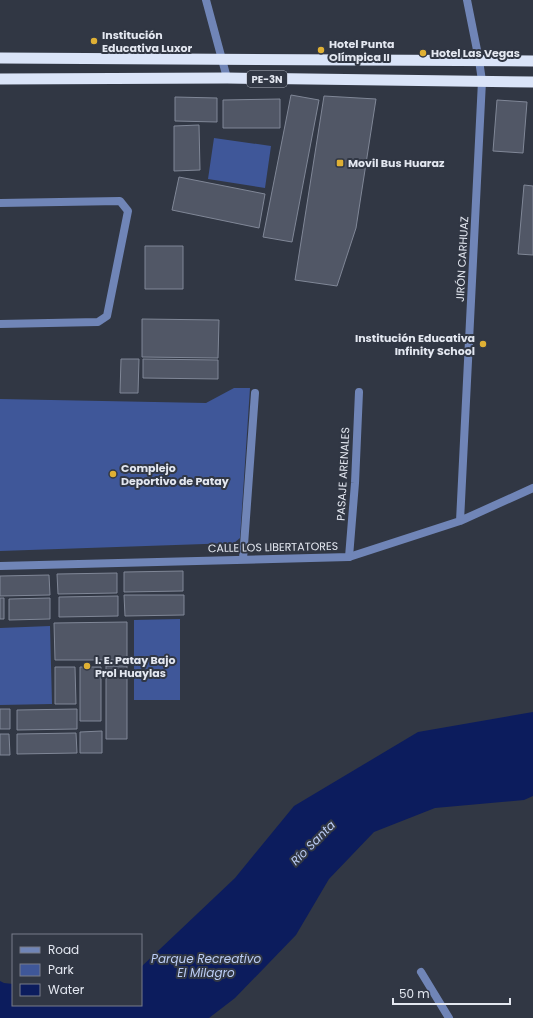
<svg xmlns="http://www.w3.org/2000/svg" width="533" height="1018" font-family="Poppins,sans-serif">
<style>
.green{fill:#3f5799}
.water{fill:#0c1c5d}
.building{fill:#515766;stroke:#808797}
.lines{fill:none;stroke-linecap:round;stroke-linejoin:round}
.service{stroke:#7085b7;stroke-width:8}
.minor{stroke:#7085b7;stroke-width:8}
.trunk{stroke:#dae4f8;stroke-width:11}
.poi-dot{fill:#dfb034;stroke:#313744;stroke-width:1.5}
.labels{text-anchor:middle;stroke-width:4;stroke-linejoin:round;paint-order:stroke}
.shield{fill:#313744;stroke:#aeb2bc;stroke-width:1}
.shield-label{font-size:10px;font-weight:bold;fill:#e3e7f0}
.poi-label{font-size:11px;font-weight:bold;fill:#e3e7f0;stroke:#313744;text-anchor:start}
.street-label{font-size:11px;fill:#e3e7f0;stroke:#313744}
.water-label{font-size:12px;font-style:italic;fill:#bccdf5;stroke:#313744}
</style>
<rect width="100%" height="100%" fill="#313744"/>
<!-- green -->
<path class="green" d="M214,138L271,146L265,188L208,179Z
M234,388H250L240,538L234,543L0,551V399L206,403Z
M180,619V700H134V620Z
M50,626L52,704L0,705V628Z"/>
<!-- water -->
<path class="water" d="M533,712V796L524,800L435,808L374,832L329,879L296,935L235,998L209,1018H0V981L4,983L13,984V1005H141V967L235,878L294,806L418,732Z"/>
<!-- building -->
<path class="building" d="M291,95L319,100L292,242L263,237Z
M324,96L376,99L356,228L337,286L295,280Z
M175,97L217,98V122L175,121Z
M280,99V128H223V100Z
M497,100L527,102L523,153L493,151Z
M199,125L200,170L174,171V126Z
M179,177L265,194L259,228L172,210Z
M524,185L533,186V255L518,254Z
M145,246H183V289H145Z
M142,319L219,320L218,358L142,357Z
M121,359H139L138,393H120Z
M143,359L218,360V379L143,378Z
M183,571V591L124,592V572Z
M117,573V593L58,594L57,574Z
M49,575L50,595L0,596V576Z
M124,595H184V615L125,616Z
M118,596V616L59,617V597Z
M0,598H4V619H0Z
M50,598V619L9,620V599Z
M127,622V660H55L54,623Z
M106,666H127V739H106Z
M55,667H75L76,704H55Z
M80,667H101V721H80Z
M0,709H10V729H0Z
M77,709V729L17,730V710Z
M102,731V753H80V732Z
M76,733L77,753L17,754V734Z
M0,734H9L10,755H0Z"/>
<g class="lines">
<!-- service -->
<path class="service" d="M349,557L355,483L359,392
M421,972L449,1018"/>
<!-- minor -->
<path class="minor" d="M206,0L227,78
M0,203L120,201L128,211L107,316L98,322L0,324
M460,521L482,81L479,60L467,0
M243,559L255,393
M0,566L349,557L460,521L533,488"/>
<!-- trunk -->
<path class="trunk" d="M0,58L533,61
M0,79L227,78L533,82"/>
</g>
<!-- markers -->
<g class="poi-dot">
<circle cx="94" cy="41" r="4"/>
<circle cx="321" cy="50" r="4"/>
<circle cx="423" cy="53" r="4"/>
<rect x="336" y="159" width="8" height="8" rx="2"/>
<circle cx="483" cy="344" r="4"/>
<circle cx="113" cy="474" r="4"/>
<circle cx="87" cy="666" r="4"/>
</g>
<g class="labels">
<!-- shield labels -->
<rect class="shield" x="247" y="71" width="40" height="16" rx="3"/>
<g class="shield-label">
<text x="267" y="83">PE-3N</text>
</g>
<!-- poi labels -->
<g class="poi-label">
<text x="102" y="39">Institución<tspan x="102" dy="13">Educativa Luxor</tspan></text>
<text x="329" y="48">Hotel Punta<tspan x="329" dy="13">Olímpica II</tspan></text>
<text x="431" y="57">Hotel Las Vegas</text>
<text x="348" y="167">Movil Bus Huaraz</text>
<text x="475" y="342" text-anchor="end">Institución Educativa<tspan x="475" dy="13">Infinity School</tspan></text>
<text x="121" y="472">Complejo<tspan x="121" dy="13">Deportivo de Patay</tspan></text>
<text x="95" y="664">I. E. Patay Bajo<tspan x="95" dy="13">Prol Huaylas</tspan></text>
</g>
<!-- street labels -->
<g class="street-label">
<text transform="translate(462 259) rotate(-87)" y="4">JIRÓN CARHUAZ</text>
<text transform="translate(343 474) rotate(-87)" y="4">PASAJE ARENALES</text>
<text transform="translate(273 547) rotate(-1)" y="4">CALLE LOS LIBERTATORES</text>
</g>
<!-- water labels -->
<g class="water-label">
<text transform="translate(313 843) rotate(-45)" y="4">Río Santa</text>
<text x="206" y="963">Parque Recreativo<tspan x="206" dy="14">El Milagro</tspan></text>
</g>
</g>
<!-- legend -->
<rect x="12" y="934" width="130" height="72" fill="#313744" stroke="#787d89"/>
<rect x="20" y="947" width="20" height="6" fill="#7085b7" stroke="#787d89"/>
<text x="48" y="954" font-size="12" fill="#e3e7f0">Road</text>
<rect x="20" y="964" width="20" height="12" fill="#3f5799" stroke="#787d89"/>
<text x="48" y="974" font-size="12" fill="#e3e7f0">Park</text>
<rect x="20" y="984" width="20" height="12" fill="#0c1c5d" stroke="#787d89"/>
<text x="48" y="994" font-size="12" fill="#e3e7f0">Water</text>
<!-- scale -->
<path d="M393 998v6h117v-6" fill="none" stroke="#e3e7f0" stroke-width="2"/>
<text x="399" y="998" font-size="12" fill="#e3e7f0" stroke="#313744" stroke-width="3" paint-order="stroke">50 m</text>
</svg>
